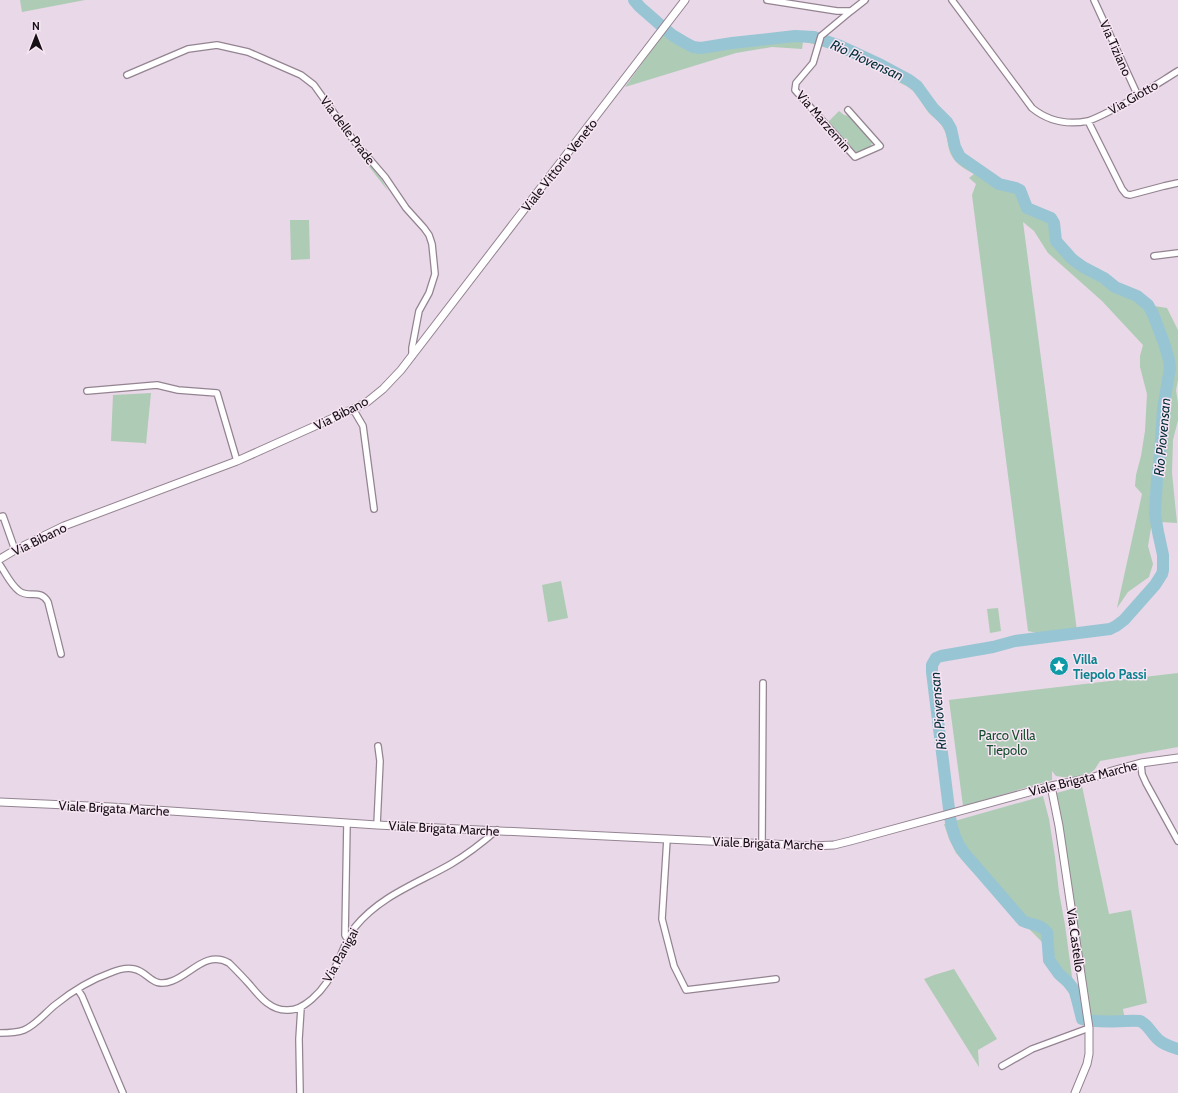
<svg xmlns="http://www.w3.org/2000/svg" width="1178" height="1093" font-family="Cabin,sans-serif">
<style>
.green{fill:#aecbb5}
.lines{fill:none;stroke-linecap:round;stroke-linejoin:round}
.river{stroke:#98c5d4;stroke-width:12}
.minor-casing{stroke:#948492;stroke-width:8}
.tertiary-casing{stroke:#948492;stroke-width:9}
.minor{stroke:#fff;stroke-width:5.5}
.tertiary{stroke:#fff;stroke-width:7}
.labels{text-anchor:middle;stroke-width:3;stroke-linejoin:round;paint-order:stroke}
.street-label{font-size:13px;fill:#171116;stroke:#f7e5f4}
.culture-label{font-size:13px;font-weight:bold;fill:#0d838f;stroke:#f7e5f4;text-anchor:start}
.park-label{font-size:13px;fill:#154d2c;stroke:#f7e5f4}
.water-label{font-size:14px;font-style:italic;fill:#032f3a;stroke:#f7e5f4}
</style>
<rect width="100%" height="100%" fill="#e9d8e7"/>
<!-- green -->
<path class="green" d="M20,0H85L22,12Z
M669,26L689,40L700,43L731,38L792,31L814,33L841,42L883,62L911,76L921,83L937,105L950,119L955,128L959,145L964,155L1000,180L1017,184L1024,187L1027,193L1030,205C1035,208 1040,209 1045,211C1060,215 1059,227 1060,240L1075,256L1084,263L1099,269L1125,287L1145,296L1151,301L1154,306L1167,308L1178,330V380L1176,390L1178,403V420L1173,440L1172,473L1177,523L1161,522L1151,528L1148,546L1153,564L1149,577L1128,592L1117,608L1142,494L1135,486L1136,475L1141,456L1145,431L1147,394L1140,367V356L1143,345L1102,301L1048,253L1034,231L1023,222L1077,631L1041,634L1028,631L972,195L976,184L969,178L974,174C963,168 952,162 949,149C947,141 947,133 942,126C938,120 933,117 929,113C923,106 919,96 912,90C906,85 898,82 891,78C864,65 833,46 803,42L802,49L772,47L736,53L625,87Z
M839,111L844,115L851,116L872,142L871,146L857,153L828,122Z
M342,127L371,160L388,191L340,129Z
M290,220H309L310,259L291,260Z
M151,393L146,444L144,443L111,441L113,395Z
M561,581L568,618L548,622L542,585Z
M998,608L1001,631L990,633L987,609Z
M1178,673V747L1100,761C1099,763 1097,766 1095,769C1086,779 1068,778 1056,776L1052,771V780L963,806L949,700Z
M1082,786L1109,914L1131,910L1147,1003L1123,1009L1126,1025L1088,1027L1053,794Z
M1043,796L1049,819L1055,857L1059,892L1065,925L1078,1021L1069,993L1041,941L969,868L956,853L949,839L944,824Z
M954,969L997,1039L978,1050L979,1067L924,979L934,975Z"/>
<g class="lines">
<!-- river -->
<path class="river" d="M634,0L640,7L672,35L682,41L693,47L701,48L732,43L795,36L814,37L840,46L881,65L909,80L917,86L933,108L947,122L951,129L955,147L960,157L999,184L1016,188L1020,190L1027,208L1051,218L1054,223L1056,241L1072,259L1083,267L1104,278L1115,287L1137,296L1148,305L1153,314L1164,343L1169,360L1170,368L1163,409L1160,455L1157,479L1155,514L1158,532L1163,555V570L1162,574L1155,585L1124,620L1116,626L1110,629L1015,641L993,647L941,656L936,658L932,665V672L949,809
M950,817C952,831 956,843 965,854L1023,921C1031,925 1041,924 1047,932L1049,960L1059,974L1068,982L1075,991L1082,1019C1101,1024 1120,1020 1140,1021C1149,1025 1152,1035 1160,1041C1165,1045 1172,1047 1178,1049"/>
<defs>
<path id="minor" d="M767,0L837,11H851L865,0
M952,0L1032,108C1048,121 1068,125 1088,121C1097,118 1106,113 1114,109C1136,98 1157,84 1178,71
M1094,0L1138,96
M127,75L188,49L217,45L248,52L262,58L301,75L314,85L354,141L385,177L406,208L424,228L429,235L432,244L435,274L429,293L419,311L412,348V356
M848,110L880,146L855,157L795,90L796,83L813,63L821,36L851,11
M1088,121L1122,189L1126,194L1130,195L1164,186L1178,183
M1154,256L1178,253
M87,391L157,385L178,390L217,393L237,461
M353,409L363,426L374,509
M0,517L3,516L15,550
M0,565C6,574 11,585 19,591C29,599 40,588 48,602L61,654
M1141,763L1142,774L1146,783L1178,841
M377,825L380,761L378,746
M667,839L662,919L674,966L686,990L776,979
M762,844L763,683
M346,937L345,935L347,823
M78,990L82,996L123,1093
M0,1033C8,1033 16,1033 24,1030C36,1025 45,1013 55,1005C71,992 90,980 110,973C117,970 126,967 134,969C149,972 152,989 172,981C191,974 207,950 229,963C236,970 243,977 250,985C260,997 271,1011 288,1010C298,1010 305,1005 312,999C325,988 333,974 339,959C344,948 348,936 355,927C380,896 418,883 451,864C468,854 482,843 497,830
M1002,1066L1032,1049L1089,1028
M300,1093L299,1039L301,1008"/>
<path id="tertiary" d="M0,559L15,550L64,526L237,461L353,409L367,402L383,389L401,370L685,0
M1051,786L1059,826L1089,1028V1054L1087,1064L1075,1093
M0,802L111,807L377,825L812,846L834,845L850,841L1051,786L1091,778L1112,771L1141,763L1178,758"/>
</defs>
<!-- minor casing -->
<use href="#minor" class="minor-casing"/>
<!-- tertiary casing -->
<use href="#tertiary" class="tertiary-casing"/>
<!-- minor -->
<use href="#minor" class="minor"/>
<!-- tertiary -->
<use href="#tertiary" class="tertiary"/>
</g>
<!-- icons -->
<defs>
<symbol id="sight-disc" viewBox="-11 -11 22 22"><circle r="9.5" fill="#0f9aa8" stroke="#f7e5f4"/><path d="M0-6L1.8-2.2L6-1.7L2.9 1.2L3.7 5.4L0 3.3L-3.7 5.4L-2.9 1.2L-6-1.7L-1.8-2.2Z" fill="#fff"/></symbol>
</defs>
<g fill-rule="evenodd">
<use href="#sight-disc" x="1048" y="655" width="22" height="22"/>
</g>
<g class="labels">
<!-- street labels -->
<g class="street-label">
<text transform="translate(1116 48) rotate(66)" y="5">Via Tiziano</text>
<text transform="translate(1133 97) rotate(-30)" y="5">Via Giotto</text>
<text transform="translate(824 121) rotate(49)" y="5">Via Marzemin</text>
<text transform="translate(348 130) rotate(53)" y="5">Via delle Prade</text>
<text transform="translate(559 165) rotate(-52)" y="5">Viale Vittorio Veneto</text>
<text transform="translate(341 413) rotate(-27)" y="5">Via Bibano</text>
<text transform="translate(39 539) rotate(-26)" y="5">Via Bibano</text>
<text transform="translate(1083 778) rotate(-14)" y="5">Viale Brigata Marche</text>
<text transform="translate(114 808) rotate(3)" y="5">Viale Brigata Marche</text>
<text transform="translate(444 828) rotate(3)" y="5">Viale Brigata Marche</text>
<text transform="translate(768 843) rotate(2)" y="5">Viale Brigata Marche</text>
<text transform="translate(1076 940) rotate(82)" y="5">Via Castello</text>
<text transform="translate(340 955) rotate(-61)" y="5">Via Panigai</text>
</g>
<!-- culture labels -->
<g class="culture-label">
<text x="1073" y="664">Villa<tspan x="1073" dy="15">Tiepolo Passi</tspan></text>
</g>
<!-- park labels -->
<g class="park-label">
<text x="1007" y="740">Parco Villa<tspan x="1007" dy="15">Tiepolo</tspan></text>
</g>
<!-- water labels -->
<g class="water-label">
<text transform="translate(867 60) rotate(25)" y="5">Rio Piovensan</text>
<text transform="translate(1162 437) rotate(-85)" y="5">Rio Piovensan</text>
<text transform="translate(938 711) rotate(-95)" y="5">Rio Piovensan</text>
</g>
</g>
<!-- north arrow -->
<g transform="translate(36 36)" stroke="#f7e5f4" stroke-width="3" paint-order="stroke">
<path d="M0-3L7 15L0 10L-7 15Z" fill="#171116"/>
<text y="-6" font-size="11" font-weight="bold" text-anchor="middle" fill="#171116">N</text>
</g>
</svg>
